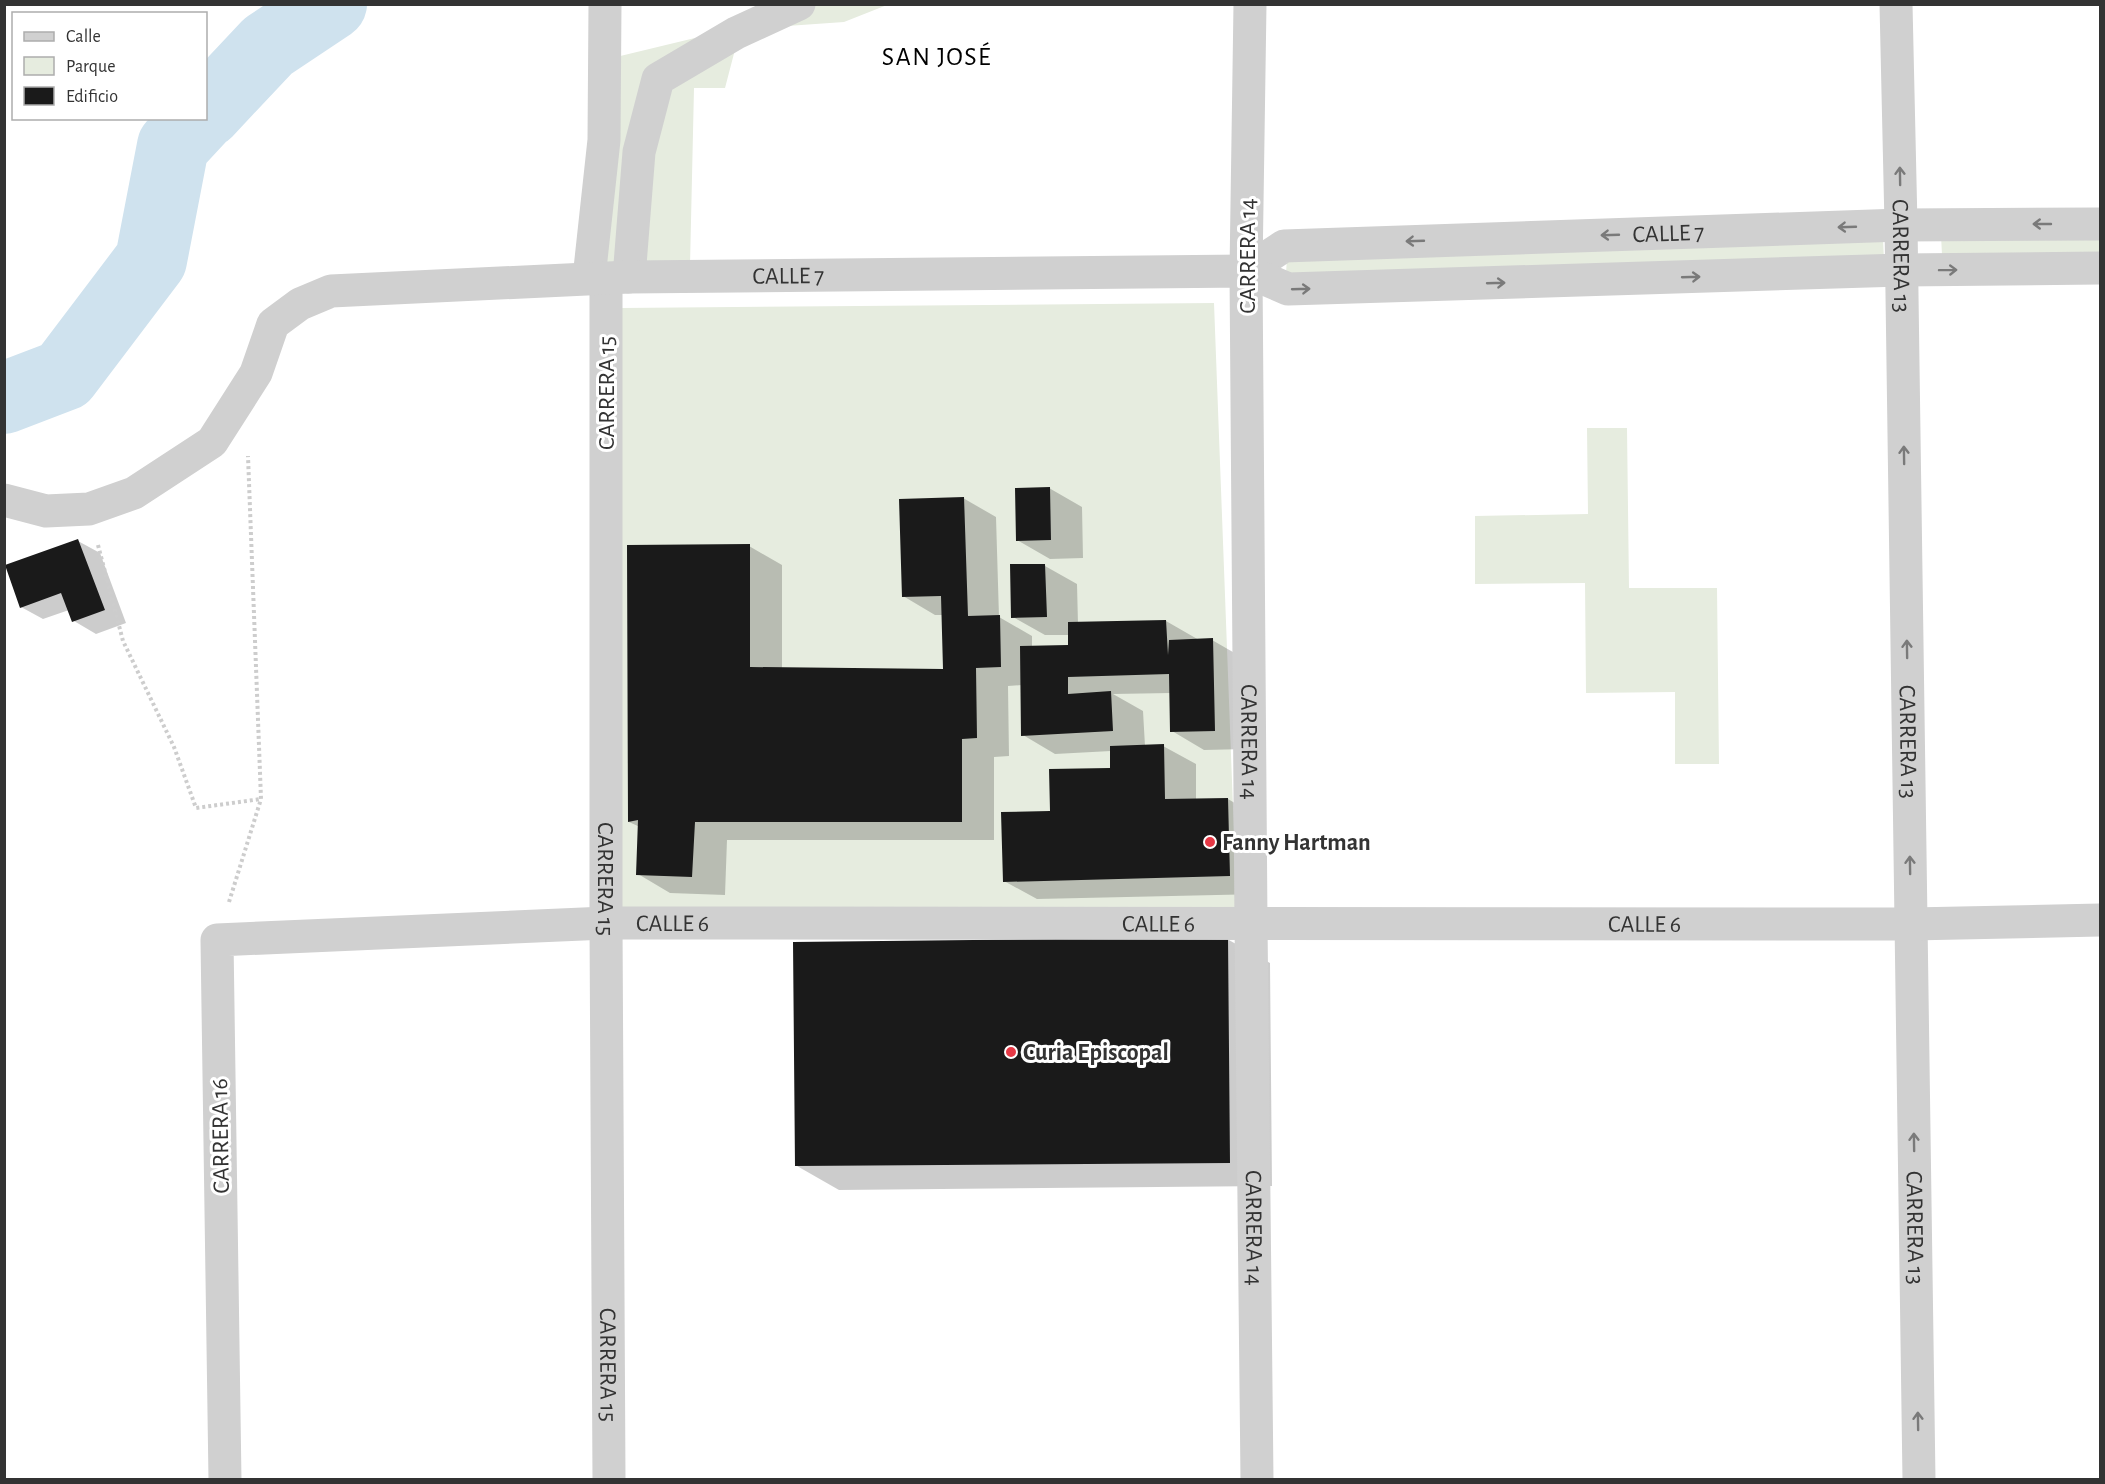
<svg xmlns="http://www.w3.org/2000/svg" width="2105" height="1484" font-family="'Alegreya Sans',sans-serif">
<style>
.green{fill:#e6ecdf}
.shadow{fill:#0003}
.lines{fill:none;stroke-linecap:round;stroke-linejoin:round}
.river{stroke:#cfe2ee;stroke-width:72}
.building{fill:#1a1a1a}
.path{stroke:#cdcdcd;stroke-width:4;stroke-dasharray:3 3;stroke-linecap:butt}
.street{stroke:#d0d0d0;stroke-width:33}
.oneway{stroke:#7a7a7a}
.poi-dot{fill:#e63946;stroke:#fff;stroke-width:2}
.labels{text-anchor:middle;stroke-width:6;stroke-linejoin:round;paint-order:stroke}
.street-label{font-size:24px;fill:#333;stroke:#fff}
.poi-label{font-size:24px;font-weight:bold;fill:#333;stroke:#fff;text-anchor:start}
.neighbourhood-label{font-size:26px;letter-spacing:1.5px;fill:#000;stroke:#fff}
</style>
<rect width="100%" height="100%" fill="#fff"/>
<!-- green -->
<path class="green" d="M809,5H887L844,22L757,28Z
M728,30L651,78L623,273L597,271L612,58Z
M737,42L725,88H694L690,266H638L665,85Z
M2100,234V255H1942L1941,235Z
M1883,239L1884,260L1286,274L1287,257Z
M1214,303L1237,914L619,911L621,308Z
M1587,428H1627L1629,588H1717L1719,764H1675V692L1586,693L1585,583L1475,584V516L1588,514Z"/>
<!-- shadow -->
<path class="shadow" d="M1049,488L1082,507L1083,558L1050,559L1017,540Z
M963,498L996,517L999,617L1032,636V647L1070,646V635H1045L1013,617L1045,566L1077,584L1078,624L1166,621L1199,640H1212L1245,659L1247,749L1204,750L1172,731L1171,693L1113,694L1143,711L1145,746H1163L1196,764V800L1228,799L1260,818L1262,894L1037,899L1004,881L1051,812L1111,769V751L1055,754L1023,735L1022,685L1008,686L1009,756L994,757V840H727L725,895L670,893L638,874L640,827L629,822L749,546L782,565V669L945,670L943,615H935L903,596Z
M78,541L100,553L126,623L96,634L74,621L69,610L43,619L21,607Z
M1227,939L1270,963L1272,1186L839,1190L797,1166Z"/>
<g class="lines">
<!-- river -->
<path class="river" d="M206,112L268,46L331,4
M4,398L64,375L151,260L173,146L199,118"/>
</g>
<!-- building -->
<path class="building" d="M1050,487L1051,540L1016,541L1015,488Z
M964,497L968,616L1000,615L1001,667L976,668L977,738L962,739V822H695L692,877L636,875L638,820L628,822L627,545L750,544V667L943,669L941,596L902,597L899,499Z
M78,539L105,610L72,622L61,593L20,608L5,565Z
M1010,564H1045L1047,617L1011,618Z
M1166,620L1168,655L1169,640L1213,638L1215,731L1170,732L1169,674L1068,677V694L1111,691L1113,731L1021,736L1020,646L1068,645V622Z
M1164,744L1165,799L1228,798L1230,876L1003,882L1001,812L1050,811L1049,769L1110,768V746Z
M1228,937L1230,1163L795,1166L793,942Z"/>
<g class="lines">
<!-- path -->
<path class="path" d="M98,545L123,641L174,747L196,808L261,799
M229,902L261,799L248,456"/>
<!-- street -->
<g class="street">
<path id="s1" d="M1250,4L1246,271L1251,924L1257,1480"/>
<path id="s2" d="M1896,4L1901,225L1919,1480"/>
<path id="s3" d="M1246,271L1284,246L1901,225L2100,224"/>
<path d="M629,277L639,152L658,79L736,33L799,4"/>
<path d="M589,278L604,140L605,4"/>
<path id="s4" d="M606,279V923L609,1480"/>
<path id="s5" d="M4,500L46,511L89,509L134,493L212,442L256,373L273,324L300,304L331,291L629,277L1246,271L1288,289L1901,270L2100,268"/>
<path id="s6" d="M225,1480L217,940L606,923L1911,924L2100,920"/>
</g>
</g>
<!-- one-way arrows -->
<defs><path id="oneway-shaft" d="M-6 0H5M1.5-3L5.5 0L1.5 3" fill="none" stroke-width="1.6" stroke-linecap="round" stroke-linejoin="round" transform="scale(1.5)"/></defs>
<g class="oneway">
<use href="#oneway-shaft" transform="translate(1900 176) rotate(-91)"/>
<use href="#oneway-shaft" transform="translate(2042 224) rotate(180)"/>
<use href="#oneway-shaft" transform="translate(1847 227) rotate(178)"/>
<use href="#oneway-shaft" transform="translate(1610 235) rotate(178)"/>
<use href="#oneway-shaft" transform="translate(1415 241) rotate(178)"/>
<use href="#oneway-shaft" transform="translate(1948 270) rotate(-1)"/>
<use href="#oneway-shaft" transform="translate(1691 277) rotate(-2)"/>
<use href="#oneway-shaft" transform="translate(1496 283) rotate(-2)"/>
<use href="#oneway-shaft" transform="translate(1301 289) rotate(-2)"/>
<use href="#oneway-shaft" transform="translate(1904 455) rotate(-91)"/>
<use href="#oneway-shaft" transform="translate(1907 649) rotate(-91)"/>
<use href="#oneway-shaft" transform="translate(1910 865) rotate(-91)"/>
<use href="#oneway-shaft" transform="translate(1914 1142) rotate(-91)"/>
<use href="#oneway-shaft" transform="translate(1918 1421) rotate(-91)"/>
</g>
<!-- markers -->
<g class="poi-dot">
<circle cx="1210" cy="842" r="6"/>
<circle cx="1011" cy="1052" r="6"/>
</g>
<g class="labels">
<!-- street labels -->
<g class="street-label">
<text dy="8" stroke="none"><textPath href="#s3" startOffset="430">CALLE 7</textPath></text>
<text transform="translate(1247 256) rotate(-90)" y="8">CARRERA 14</text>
<text dy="8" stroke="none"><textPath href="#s2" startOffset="252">CARRERA 13</textPath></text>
<text dy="8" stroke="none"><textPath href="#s5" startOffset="886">CALLE 7</textPath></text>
<text transform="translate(606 393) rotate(-90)" y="8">CARRERA 15</text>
<text dy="8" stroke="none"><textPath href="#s1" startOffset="738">CARRERA 14</textPath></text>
<text dy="8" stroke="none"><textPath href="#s2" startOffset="738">CARRERA 13</textPath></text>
<text dy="8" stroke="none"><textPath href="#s4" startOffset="600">CARRERA 15</textPath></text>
<text dy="8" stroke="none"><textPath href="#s6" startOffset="996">CALLE 6</textPath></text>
<text dy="8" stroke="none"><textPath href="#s6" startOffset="1482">CALLE 6</textPath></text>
<text dy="8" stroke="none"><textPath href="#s6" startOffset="1968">CALLE 6</textPath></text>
<text transform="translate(220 1136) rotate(-91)" y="8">CARRERA 16</text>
<text dy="8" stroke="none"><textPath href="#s1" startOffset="1224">CARRERA 14</textPath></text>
<text dy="8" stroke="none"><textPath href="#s2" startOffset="1224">CARRERA 13</textPath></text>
<text dy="8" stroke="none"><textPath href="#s4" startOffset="1086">CARRERA 15</textPath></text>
</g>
<!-- poi labels -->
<g class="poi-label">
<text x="1222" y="850">Fanny Hartman</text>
<text x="1023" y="1060">Curia Episcopal</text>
</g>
<!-- neighbourhood labels -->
<g class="neighbourhood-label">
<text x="937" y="65">SAN JOSÉ</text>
</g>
</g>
<!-- border -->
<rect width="2105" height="1484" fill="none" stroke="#333333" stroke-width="12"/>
<!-- legend -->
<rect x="12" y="12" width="195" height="108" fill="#ffffff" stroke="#adadad" stroke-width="1.5"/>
<rect x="24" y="32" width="30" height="9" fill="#d0d0d0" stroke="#adadad" stroke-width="1.5"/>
<text x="66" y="42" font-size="18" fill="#333333">Calle</text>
<rect x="24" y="57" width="30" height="18" fill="#e6ecdf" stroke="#adadad" stroke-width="1.5"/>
<text x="66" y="72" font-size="18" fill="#333333">Parque</text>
<rect x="24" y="87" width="30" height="18" fill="#1a1a1a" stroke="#adadad" stroke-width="1.5"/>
<text x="66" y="102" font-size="18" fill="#333333">Edificio</text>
</svg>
